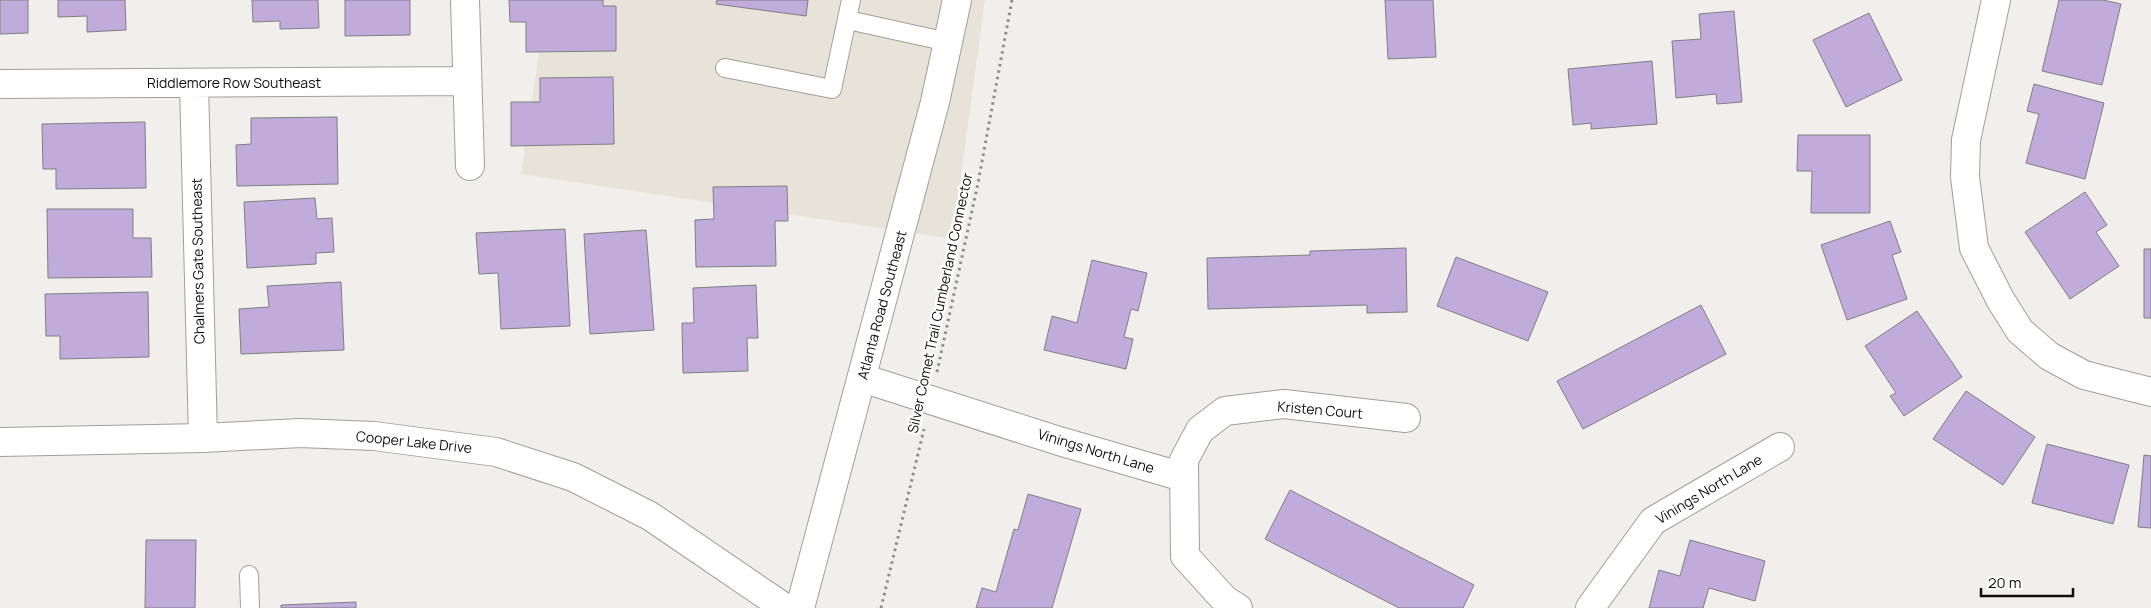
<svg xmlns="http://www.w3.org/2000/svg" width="2151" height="608" font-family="Manrope,sans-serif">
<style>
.built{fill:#e7e3d8}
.building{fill:#c0abdb;stroke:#807e82}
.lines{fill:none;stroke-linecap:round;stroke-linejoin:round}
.service-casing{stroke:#a09f9b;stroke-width:20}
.minor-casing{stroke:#a09f9b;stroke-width:30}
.tertiary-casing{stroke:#a09f9b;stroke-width:30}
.secondary-casing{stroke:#a09f9b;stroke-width:30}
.path{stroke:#8e8d8a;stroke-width:3;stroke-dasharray:2.5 4;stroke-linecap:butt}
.service{stroke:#fff;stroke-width:18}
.minor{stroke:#fff;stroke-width:28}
.tertiary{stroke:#fff;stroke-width:28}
.secondary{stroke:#fff;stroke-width:28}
.labels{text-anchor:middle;stroke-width:4.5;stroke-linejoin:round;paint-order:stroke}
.street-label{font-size:14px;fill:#0f0e0d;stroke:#fff}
</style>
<rect width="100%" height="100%" fill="#f0efeb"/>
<!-- built -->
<path class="built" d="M547,0H985L958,197L947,238L521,174Z"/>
<!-- building -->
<path class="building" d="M0,0H28V33L0,34Z
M58,0H125L126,30L87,32V16L58,17Z
M252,0H318L319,28L280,29V21L253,22Z
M345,0H410V35L345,36Z
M509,0H603V6H616V51L526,52V22H510Z
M717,0H808L806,16L716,4Z
M1385,0H1433L1436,57L1388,59Z
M2059,0H2103L2121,4L2102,85L2042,71Z
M1734,11L1742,102L1717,104L1716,94L1676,98L1672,41L1701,39L1699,14Z
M1869,13L1902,80L1846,107L1813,40Z
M1652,61L1657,124L1591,129V123L1573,125L1568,69Z
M613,77L614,144L511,146V102H540V78Z
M2034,84L2104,103L2085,179L2026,163L2039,114L2027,111Z
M337,117L338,184L237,186L236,145L251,144V118Z
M145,122L146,188L56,189V169H43L42,124Z
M1798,135H1870V213H1811L1812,171H1797Z
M787,186L788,221H775L776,266L696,267L695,220L714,219L713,187Z
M2085,192L2107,225L2096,232L2119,266L2070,299L2025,232Z
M315,198L317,219L332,218L334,252L316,253V264L247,268L244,202Z
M47,209H133V238H151L152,277L48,278Z
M1890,221L1901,252L1892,255L1907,299L1847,320L1821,245Z
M565,229L570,326L501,329L498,273L479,274L476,233Z
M646,230L654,330L590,334L584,234Z
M1406,248L1407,312L1367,313V305L1208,309L1207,258L1310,255V251Z
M2144,249H2151V318H2144Z
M1456,257L1548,292L1528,341L1437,306Z
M1092,260L1147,273L1138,311L1131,309L1124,337L1133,339L1126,369L1044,350L1052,316L1077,323Z
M341,282L344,350L241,354L239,309L269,307L267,286Z
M756,285L758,338H747L748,371L683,373L682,323H694L693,288Z
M148,292L149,357L60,359V336H46L45,294Z
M1701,305L1726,354L1583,429L1557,381Z
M1917,311L1962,377L1904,416L1890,396L1896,393L1865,346Z
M1966,391L2035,437L2003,485L1933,439Z
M2047,444L2129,465L2113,524L2032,503Z
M2144,455L2151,456V528L2138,527Z
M1290,490L1474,585L1463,608H1399L1265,539Z
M1028,494L1081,509L1052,608H976L982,588L996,592L1014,529L1018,530Z
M146,540H196L195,608H145Z
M1690,540L1765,561L1755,601L1709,588L1703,608H1649L1659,570L1680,576Z
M356,602V608H281V605Z"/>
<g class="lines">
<defs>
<path id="service" d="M848,20L948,42
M725,68L832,89L851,0
M249,575L250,608"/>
<path id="minor" d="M465,0L470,166
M1996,0L1966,140L1965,177L1974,248L2000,299L2020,331L2049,356L2084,375L2151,392
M0,84L467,81
M194,84L203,438
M862,378L1059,441L1183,477
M1238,608L1224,599L1185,556L1184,460L1200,430L1225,411L1284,404L1406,418
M1590,608L1653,521L1780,447"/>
<path id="tertiary" d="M0,442L203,438L300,433L374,436L496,452L573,477L650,516L785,608"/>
<path id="secondary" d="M800,608L935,102L957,0"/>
</defs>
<!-- service casing -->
<use href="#service" class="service-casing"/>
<!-- minor casing -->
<use href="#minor" class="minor-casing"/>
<!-- tertiary casing -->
<use href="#tertiary" class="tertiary-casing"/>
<!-- secondary casing -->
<use href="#secondary" class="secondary-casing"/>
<!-- path -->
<path class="path" d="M937,372L978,183L1012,0
M881,608L924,429"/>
<!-- service -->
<use href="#service" class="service"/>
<!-- minor -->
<use href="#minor" class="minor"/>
<!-- tertiary -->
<use href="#tertiary" class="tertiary"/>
<!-- secondary -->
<use href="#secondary" class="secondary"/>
</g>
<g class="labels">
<!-- street labels -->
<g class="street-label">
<text x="234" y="88">Riddlemore Row Southeast</text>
<text transform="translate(198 261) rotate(-91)" y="5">Chalmers Gate Southeast</text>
<text transform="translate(940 303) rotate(-78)" y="5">Silver Comet Trail Cumberland Connector</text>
<text transform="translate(882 305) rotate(-75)" y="5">Atlanta Road Southeast</text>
<text transform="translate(1320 410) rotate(5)" y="5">Kristen Court</text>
<text transform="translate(414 442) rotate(6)" y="5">Cooper Lake Drive</text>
<text transform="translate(1096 451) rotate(17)" y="5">Vinings North Lane</text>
<text transform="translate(1709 489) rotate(-31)" y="5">Vinings North Lane</text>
</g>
</g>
<!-- scale -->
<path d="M1981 588v8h92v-8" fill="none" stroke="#0f0e0d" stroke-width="2.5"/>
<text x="1988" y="588" font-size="15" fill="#0f0e0d" stroke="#ffffff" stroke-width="4" paint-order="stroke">20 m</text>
</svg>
